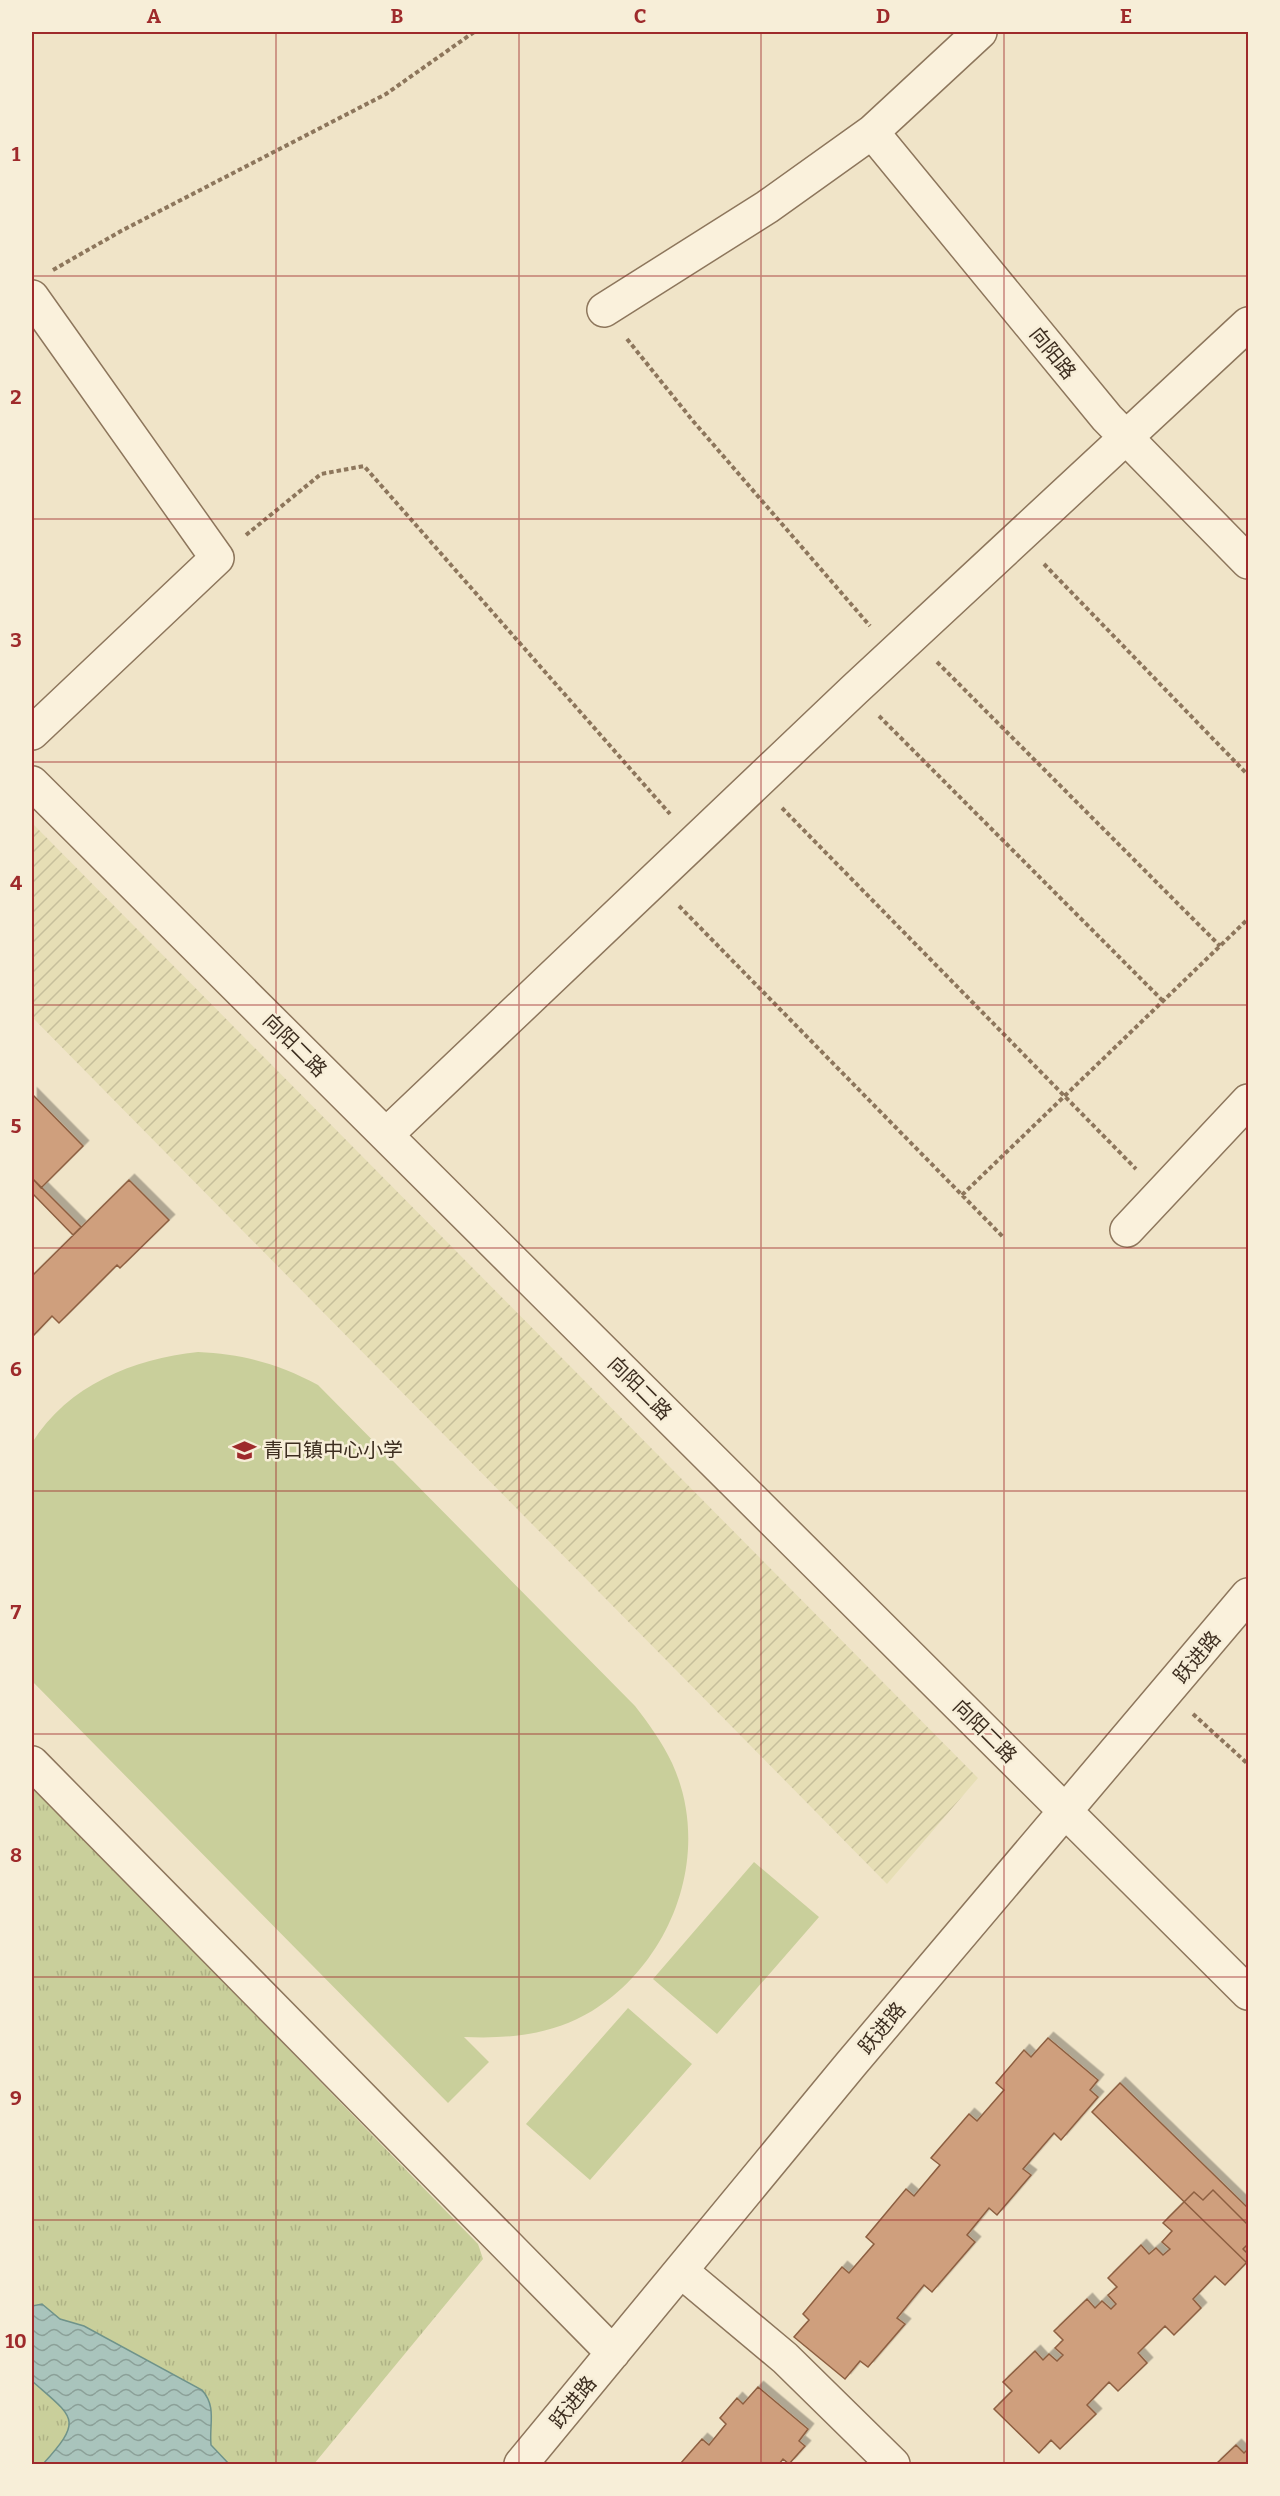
<svg xmlns="http://www.w3.org/2000/svg" width="1280" height="2496" font-family="Bitter,'Noto Sans SC',serif">
<style>
.farmland{fill:url(#farmland-furrows)}
.grass{fill:url(#grass-tufts)}
.garden{fill:#c9cf9b}
.water{fill:url(#water-waves);stroke:#6f938a;stroke-width:1.5}
.building{fill:#cf9f7d;stroke:#8d5f41;stroke-width:1.5;filter:url(#shadow)}
.lines{fill:none;stroke-linecap:round;stroke-linejoin:round}
.minor-casing{stroke:#8d765c;stroke-width:36}
.path{stroke:#8d765c;stroke-width:4;stroke-dasharray:4.5 3;stroke-linecap:butt}
.minor{stroke:#faf1dc;stroke-width:33}
.grid{fill:none;stroke:#9e2a2b;stroke-width:1.5;stroke-opacity:0.55}
.labels{text-anchor:middle;stroke-width:5;stroke-linejoin:round;paint-order:stroke}
.street-label{font-size:20px;fill:#3d2e20;stroke:#f7eed8}
.poi-label{font-size:20px;fill:#3d2e20;stroke:#f7eed8;text-anchor:start}
.neatline{fill:none;stroke:#9e2a2b;stroke-width:2}
.grid-label{font-size:20px;text-anchor:middle;font-weight:bold;fill:#9e2a2b}
</style>
<defs>
<pattern id="farmland-furrows" width="10" height="10" patternUnits="userSpaceOnUse" patternTransform="scale(1.5)"><rect width="10" height="10" fill="#e6deb5"/><path d="M-1 1l2-2M0 10L10 0M9 11l2-2" fill="none" stroke="#c6bf9b"/></pattern>
<pattern id="grass-tufts" width="24" height="20" patternUnits="userSpaceOnUse" patternTransform="scale(1.5)"><rect width="24" height="20" fill="#c9cf9b"/><path d="M3 7l-1-3M5 7V3M7 7l1-3M15 17l-1-3M17 17v-4M19 17l1-3" fill="none" stroke="#aeb285"/></pattern>
<pattern id="water-waves" width="16" height="10" patternUnits="userSpaceOnUse" patternTransform="scale(1.5)"><rect width="16" height="10" fill="#a9c4bc"/><path d="M0 5q4-4 8 0t8 0" fill="none" stroke="#8ba098"/></pattern>
<filter id="shadow"><feDropShadow dx="5.5" dy="-5.5" stdDeviation="0" flood-color="#0004"/></filter>
</defs>
<rect width="100%" height="100%" fill="#f0e4c8"/>
<!-- farmland -->
<path class="farmland" d="M32,823L978,1778L887,1884L32,1017Z"/>
<!-- grass -->
<path class="grass" d="M32,1785L478,2244L483,2259L314,2464H32Z"/>
<!-- garden -->
<path class="garden" d="M198,1352C243,1354 279,1364 318,1385L635,1706C649,1724 662,1742 672,1763C713,1852 673,1961 592,2011C552,2035 509,2039 464,2037L489,2062L448,2103L32,1681V1443C68,1385 133,1359 198,1352Z
M754,1862L819,1917L717,2034L653,1979Z
M628,2008L692,2064L590,2180L526,2124Z"/>
<!-- water -->
<path class="water" d="M42,2304L60,2319L84,2326L202,2390C217,2407 209,2424 211,2445L229,2464H43C84,2419 74,2418 32,2381V2306Z"/>
<!-- building -->
<path class="building" d="M32,1094L83,1146L41,1188L32,1178Z
M32,1178L81,1227L73,1235L32,1193Z
M129,1180L169,1220L120,1268L117,1265L59,1323L52,1316L32,1337V1276Z
M1048,2038L1098,2080L1090,2090L1098,2097L1061,2140L1054,2133L1023,2169L1031,2175L997,2215L989,2208L967,2235L975,2242L932,2292L924,2285L897,2318L905,2324L868,2367L860,2361L845,2379L794,2337L809,2320L803,2314L842,2267L849,2273L874,2244L866,2237L906,2189L914,2196L940,2165L931,2158L969,2114L977,2121L1004,2090L996,2083L1024,2050L1031,2057Z
M1120,2083L1248,2208V2264L1092,2112Z
M1213,2190L1248,2225V2244L1243,2249L1248,2254V2261L1225,2285L1215,2276L1193,2299L1201,2308L1174,2335L1165,2326L1138,2353L1147,2363L1118,2391L1109,2382L1087,2405L1096,2414L1060,2449L1051,2440L1039,2453L994,2409L1012,2391L1003,2382L1035,2351L1043,2360L1049,2354L1057,2361L1063,2355L1055,2348L1063,2340L1054,2331L1087,2299L1095,2308L1102,2301L1111,2309L1116,2304L1108,2295L1117,2287L1108,2278L1141,2245L1149,2254L1156,2248L1163,2255L1170,2249L1162,2242L1172,2231L1163,2223L1194,2192L1203,2200Z
M758,2387L808,2429L799,2441L805,2446L789,2464L783,2459L779,2464H680L702,2439L709,2445L726,2424L720,2418L737,2398L743,2404Z
M1236,2445L1244,2453L1248,2449V2464H1216Z"/>
<g class="lines">
<defs>
<path id="minor" d="M872,132L1107,418L1248,562
M32,297L217,558L32,733
M604,310L767,207L872,132L980,32
M32,783L1248,1993
M386,1135L854,690L1248,324
M1127,1230L1248,1101
M32,1763L613,2353
M681,2271L785,2358L893,2464
M521,2464L851,2064L1248,1595"/>
</defs>
<!-- minor casing -->
<use href="#minor" class="minor-casing"/>
<!-- path -->
<path class="path" d="M53,270L121,231L386,94L474,32
M627,339L693,421L870,626
M246,535L321,474L364,466L670,814
M1044,564L1248,775
M937,662L1220,946
M879,716L1163,1001
M782,808L1136,1169
M679,906L1004,1238
M962,1195L1248,919
M1193,1714L1248,1764"/>
<!-- minor -->
<use href="#minor" class="minor"/>
</g>
<!-- grid -->
<path class="grid" d="M276,32V2464M519,32V2464M761,32V2464M1004,32V2464M32,276H1248M32,519H1248M32,762H1248M32,1005H1248M32,1248H1248M32,1491H1248M32,1734H1248M32,1977H1248M32,2220H1248"/>
<!-- icons -->
<defs>
<symbol id="school-bare" viewBox="-9 -9 18 18"><path d="M0-5L7-2L0 1L-7-2ZM-4 1L0 2.5L4 1V4Q0 6-4 4Z" fill="#9e2a2b" stroke="#f7eed8" stroke-width="2.5" paint-order="stroke"/></symbol>
</defs>
<g fill-rule="evenodd">
<use href="#school-bare" x="228" y="1434" width="33" height="33"/>
</g>
<g class="labels">
<!-- street labels -->
<g class="street-label">
<text transform="translate(1053 353) rotate(51)" y="7">向阳路</text>
<text transform="translate(295 1045) rotate(45)" y="7">向阳二路</text>
<text transform="translate(640 1388) rotate(45)" y="7">向阳二路</text>
<text transform="translate(1197 1657) rotate(-50)" y="7">跃进路</text>
<text transform="translate(985 1731) rotate(45)" y="7">向阳二路</text>
<text transform="translate(882 2028) rotate(-50)" y="7">跃进路</text>
<text transform="translate(573 2402) rotate(-51)" y="7">跃进路</text>
</g>
<!-- poi labels -->
<g class="poi-label">
<text x="263" y="1457">青口镇中心小学</text>
</g>
</g>
<!-- border -->
<rect width="1280" height="2496" fill="none" stroke="#f7eed8" stroke-width="66"/>
<rect x="33" y="33" width="1214" height="2430" class="neatline"/>
<g class="grid-label">
<text x="154" y="23">A</text>
<text x="397" y="23">B</text>
<text x="640" y="23">C</text>
<text x="883" y="23">D</text>
<text x="1126" y="23">E</text>
<text x="16" y="161">1</text>
<text x="16" y="404">2</text>
<text x="16" y="647">3</text>
<text x="16" y="890">4</text>
<text x="16" y="1133">5</text>
<text x="16" y="1376">6</text>
<text x="16" y="1619">7</text>
<text x="16" y="1862">8</text>
<text x="16" y="2105">9</text>
<text x="16" y="2348">10</text>
</g>
</svg>
